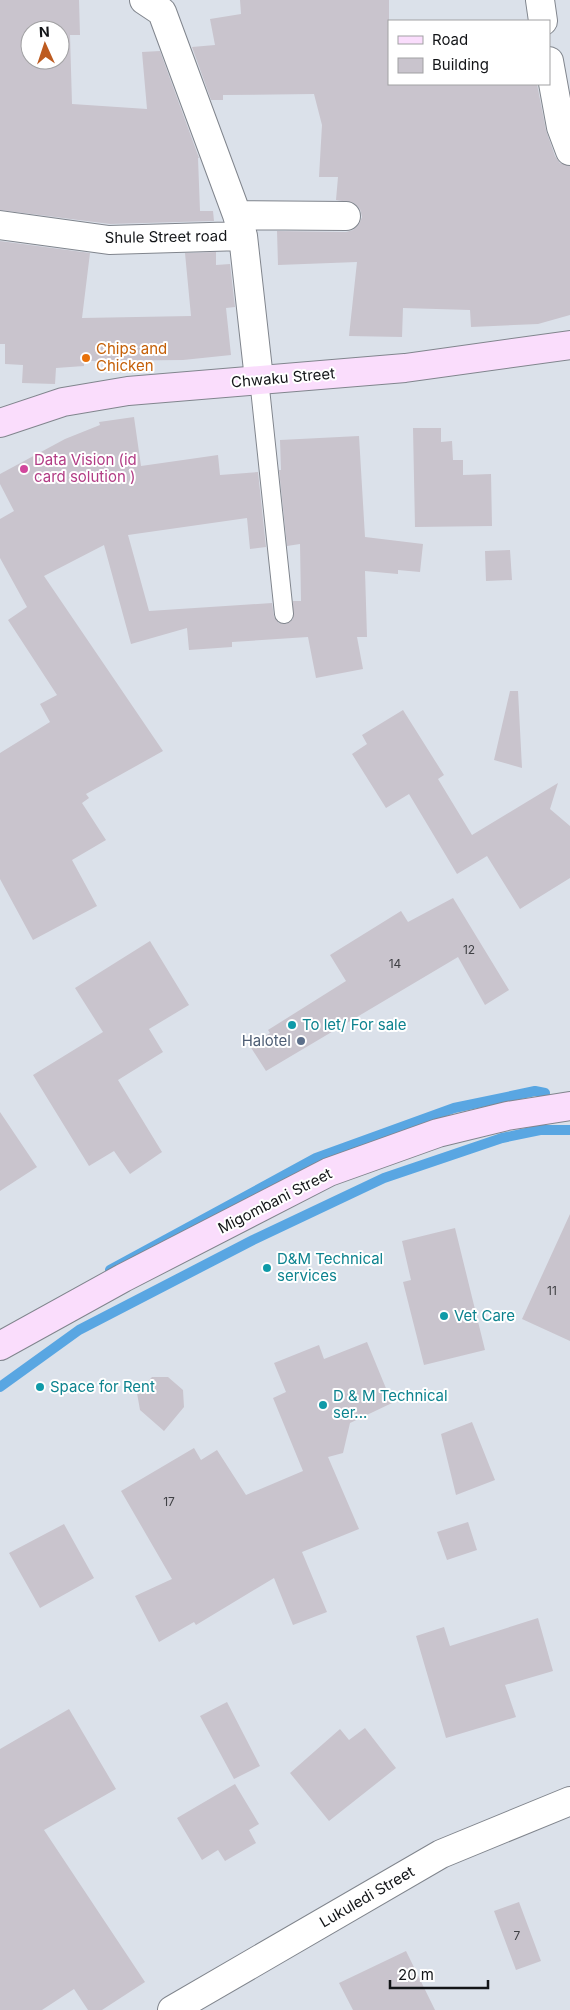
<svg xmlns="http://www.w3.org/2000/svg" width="570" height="2010" font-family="Inter,sans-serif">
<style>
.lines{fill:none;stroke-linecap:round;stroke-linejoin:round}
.stream{stroke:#59a6e2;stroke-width:10}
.building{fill:#c9c4cd;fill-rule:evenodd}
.lane-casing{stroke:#80858d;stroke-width:20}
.street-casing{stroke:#80858d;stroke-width:30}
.secondary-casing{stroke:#80858d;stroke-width:30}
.lane{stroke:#fff;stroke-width:18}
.street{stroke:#fff;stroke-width:28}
.secondary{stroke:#faddfc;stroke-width:28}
.food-dot{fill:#e8710a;stroke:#fff;stroke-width:2}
.hotel-dot{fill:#d1479c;stroke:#fff;stroke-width:2}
.culture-dot{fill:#0f9aa8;stroke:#fff;stroke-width:2}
.service-dot{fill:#5c6f8a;stroke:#fff;stroke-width:2}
.labels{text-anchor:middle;stroke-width:4;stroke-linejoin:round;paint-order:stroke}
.number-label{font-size:12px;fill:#404145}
.street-label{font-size:15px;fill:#131518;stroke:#fff}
.food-label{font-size:15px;fill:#c56008;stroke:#fff;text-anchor:start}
.hotel-label{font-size:15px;fill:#b23c85;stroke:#fff;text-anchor:start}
.culture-label{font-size:15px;fill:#0d838f;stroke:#fff;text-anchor:start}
.service-label{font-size:15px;fill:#4e5e75;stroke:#fff;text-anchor:end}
</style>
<rect width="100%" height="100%" fill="#dbe1ea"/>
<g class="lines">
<!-- stream -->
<path class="stream" d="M110,1270L316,1158L454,1108L535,1091L545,1093
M0,1387L79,1330L253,1240L384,1178L502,1138L540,1130H570"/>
</g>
<!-- building -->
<path class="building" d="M0,0H79L80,35H70L72,104L147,109L142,52L160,51L199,158H198L200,211H213L214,221L110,224L0,210ZM30,30H60V60H30Z
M240,0H389V84H537L546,130L555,156L560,163L570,166V315L538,324L471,327L470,310L403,308L402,337L349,336L357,262L278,265L277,231L346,232L353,230L359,224L362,217L360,209L354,203L336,200L338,177H319L322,125L314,94L223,95V100H211L192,47L215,45L210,19L241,14Z
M0,241L90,253L82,318L191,316L185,253L216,252V265L230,264L235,307L226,308L231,355L183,360L84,361V366L56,368L55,384L22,383L23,365L5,364V344H0Z
M134,417L141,466L218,455L220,475L258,472L266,547L250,549L247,518L128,535L149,611L272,603L274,616L279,623L286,624L293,619V601H301L300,544L287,546L279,470H281L280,440L359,436L365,537L423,544L420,572L398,570V574L365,571L367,637H357L363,669L316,678L308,637L232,642V647L189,650L187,628L131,644L104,545L44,576L163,751L86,794L89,798L82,803L106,840L72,860L97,906L33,940L0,879V753L50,722L40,704L57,695L8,620L27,607L0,558V519L14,511L0,484V474L65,439L100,425L99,422Z
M413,428H441V442L452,441L453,460H463V475L491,474L492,526L415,527Z
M510,550L512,580L486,581L485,551Z
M510,691H518L522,768L494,760Z
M403,710L444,775L438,779L472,835L558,783L550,809L570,826V878L520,909L487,856L457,874L409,794L386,808L352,754L367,744L362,735Z
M453,898L509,990L485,1005L458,957L266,1071L250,1046L270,1033L268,1030L346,981L330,955L401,911L408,922Z
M150,941L189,1005L149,1029L163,1052L118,1080L162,1152L130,1174L114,1151L89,1166L33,1075L103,1032L75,988Z
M0,1112L37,1167L0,1191Z
M570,1214V1341L522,1319Z
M455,1228L485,1350L424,1365L403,1282L411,1280L402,1241Z
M367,1342L392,1403L350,1423L343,1453L328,1457L359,1529L302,1552L327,1612L293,1625L274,1578L196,1625L194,1622L159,1642L135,1596L172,1579L121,1491L194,1448L201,1460L217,1450L246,1495L303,1471L273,1398L286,1392L274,1363L319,1345L324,1359Z
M152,1377H168L183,1390L184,1407L164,1431L140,1410L137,1393Z
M472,1422L495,1480L456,1495L441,1434Z
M468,1522L477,1550L447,1560L437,1532Z
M64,1524L94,1578L40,1608L9,1553Z
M538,1618L553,1671L505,1685L516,1717L446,1738L416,1636L444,1627L450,1646Z
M227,1702L260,1766L234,1779L200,1716Z
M69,1709L116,1789L44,1830L145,1982L102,2010H88L74,1989L42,2010H0V1749Z
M365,1728L396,1768L329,1821L290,1773L340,1729L349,1740Z
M235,1784L259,1824L249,1830L256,1843L225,1861L218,1850L202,1860L177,1818Z
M519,1902L541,1961L516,1970L494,1911Z
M406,1951L435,2010H353L339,1983Z"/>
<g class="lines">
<defs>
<path id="lane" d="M259,379L284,614"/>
<path id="street" d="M144,0L162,12L237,215L243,236L259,379
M540,0L543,21
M549,61L561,127L570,151
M237,215L346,216
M0,225L109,240L243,236
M172,2010L441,1854L570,1801"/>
<path id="secondary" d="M0,423L63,402L128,391L405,368L570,345
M0,1346L123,1278L329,1172L438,1133L507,1116L570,1106"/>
</defs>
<!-- lane casing -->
<use href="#lane" class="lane-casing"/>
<!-- street casing -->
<use href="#street" class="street-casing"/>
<!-- secondary casing -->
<use href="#secondary" class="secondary-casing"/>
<!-- lane -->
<use href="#lane" class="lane"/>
<!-- street -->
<use href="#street" class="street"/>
<!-- secondary -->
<use href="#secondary" class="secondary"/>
</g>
<!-- markers -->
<circle class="food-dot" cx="86" cy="358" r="5"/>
<circle class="hotel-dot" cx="24" cy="469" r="5"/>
<g class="culture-dot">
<circle cx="292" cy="1025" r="5"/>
<circle cx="267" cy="1268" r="5"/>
<circle cx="444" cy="1316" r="5"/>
<circle cx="40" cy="1387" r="5"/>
<circle cx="323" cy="1405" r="5"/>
</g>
<circle class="service-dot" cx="301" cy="1041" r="5"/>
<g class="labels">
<!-- number labels -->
<g class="number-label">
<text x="469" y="954">12</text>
<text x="395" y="968">14</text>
<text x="552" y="1295">11</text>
<text x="169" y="1506">17</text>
<text x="517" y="1940">7</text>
</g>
<!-- street labels -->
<g class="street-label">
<text transform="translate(166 237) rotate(-1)" y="5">Shule Street road</text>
<text transform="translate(283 378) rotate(-5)" y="5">Chwaku Street</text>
<text transform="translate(275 1201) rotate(-27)" y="5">Migombani Street</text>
<text transform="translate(367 1897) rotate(-30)" y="5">Lukuledi Street</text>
</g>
<!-- food labels -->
<g class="food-label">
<text x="96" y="354">Chips and<tspan x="96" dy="17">Chicken</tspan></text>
</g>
<!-- hotel labels -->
<g class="hotel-label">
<text x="34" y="465">Data Vision (id<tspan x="34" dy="17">card solution )</tspan></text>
</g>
<!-- culture labels -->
<g class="culture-label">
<text x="302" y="1030">To let/ For sale</text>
<text x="277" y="1264">D&amp;M Technical<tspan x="277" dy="17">services</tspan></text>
<text x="454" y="1321">Vet Care</text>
<text x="50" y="1392">Space for Rent</text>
<text x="333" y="1401">D &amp; M Technical<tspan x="333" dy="17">ser...</tspan></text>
</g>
<!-- service labels -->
<g class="service-label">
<text x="291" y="1046">Halotel</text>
</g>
</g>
<!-- legend -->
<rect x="388" y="20" width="162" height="65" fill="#ffffff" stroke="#a1a1a3"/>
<rect x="398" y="36" width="25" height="8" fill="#faddfc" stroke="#a1a1a3"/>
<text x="432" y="45" font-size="15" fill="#131518">Road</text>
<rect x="398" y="58" width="25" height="15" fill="#c9c4cd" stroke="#a1a1a3"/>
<text x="432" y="70" font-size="15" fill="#131518">Building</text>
<!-- north arrow -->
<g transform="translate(45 45) rotate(357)"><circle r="24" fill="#ffffff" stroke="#a1a1a3"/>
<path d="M0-4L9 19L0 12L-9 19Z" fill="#bd5b20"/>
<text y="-8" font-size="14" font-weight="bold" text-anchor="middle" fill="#131518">N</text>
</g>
<!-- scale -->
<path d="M390 1980v8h98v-8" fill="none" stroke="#131518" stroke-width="2.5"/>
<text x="398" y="1980" font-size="15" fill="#131518" stroke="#ffffff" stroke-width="4" paint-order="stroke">20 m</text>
</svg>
